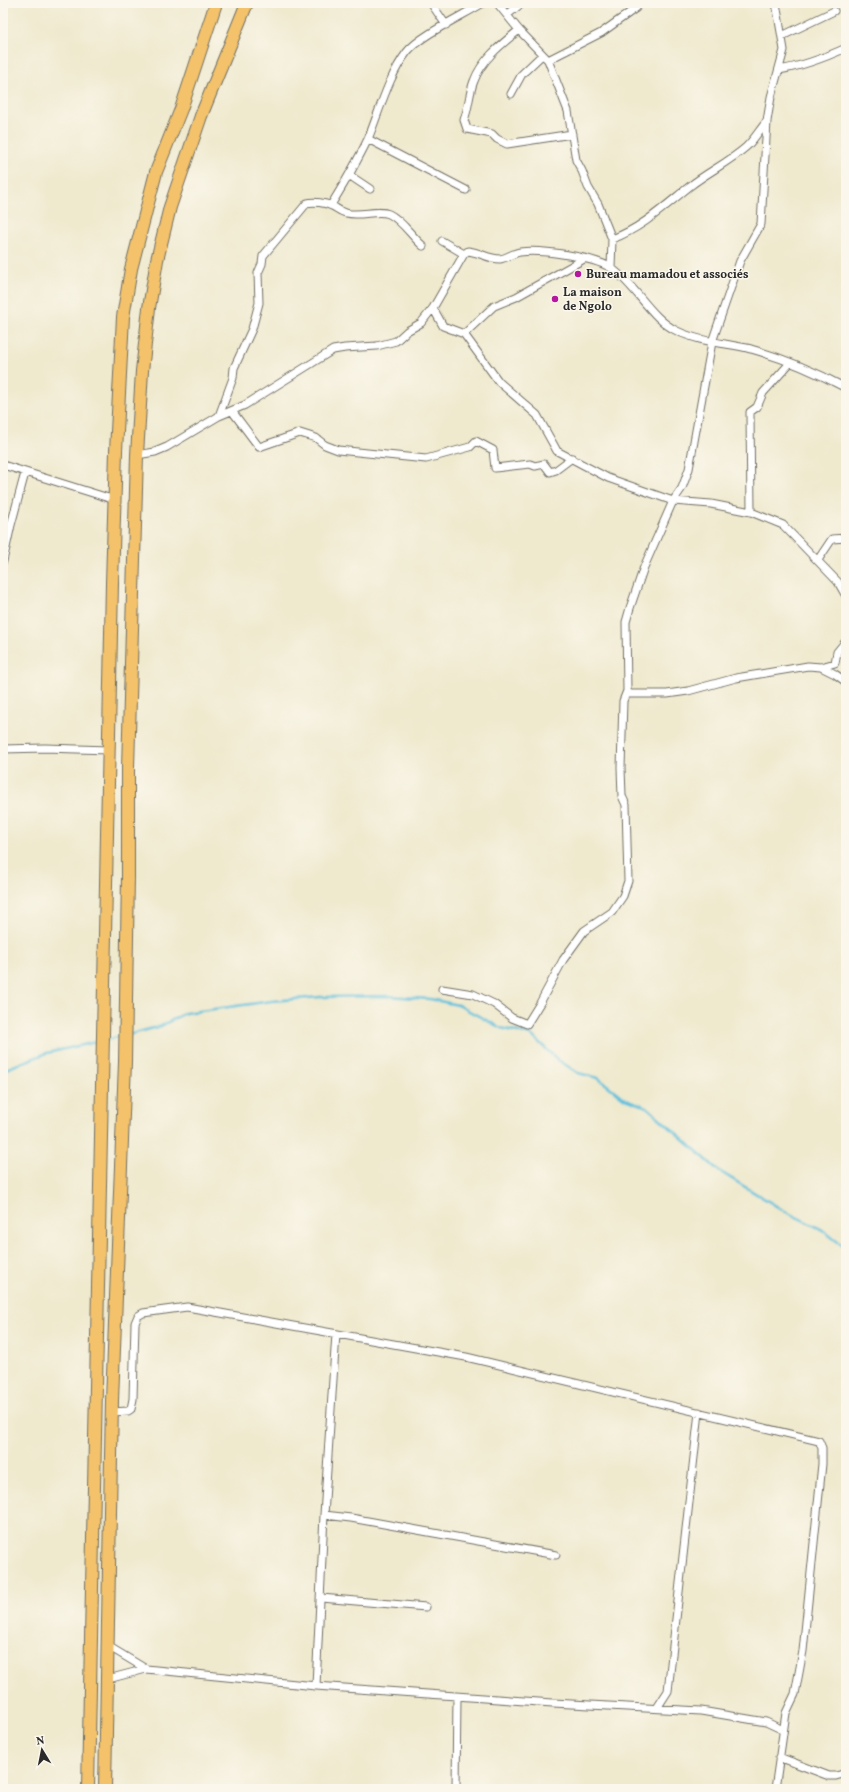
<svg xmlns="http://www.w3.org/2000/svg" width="849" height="1792" font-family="Vollkorn,serif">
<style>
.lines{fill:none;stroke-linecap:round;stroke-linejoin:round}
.stream{stroke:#5fc0dd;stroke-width:2.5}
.street-casing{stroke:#706e64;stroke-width:9}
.highway-casing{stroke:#706e64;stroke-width:14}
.street{stroke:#fff;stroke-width:7}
.highway{stroke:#f3c26a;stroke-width:12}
.poi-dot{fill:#b5179e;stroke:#fbf7ec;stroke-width:1.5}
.labels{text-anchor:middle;stroke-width:3;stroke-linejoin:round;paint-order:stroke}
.poi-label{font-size:12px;font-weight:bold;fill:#2b2b2b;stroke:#fbf7ec;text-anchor:start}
</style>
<rect width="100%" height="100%" fill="#fbf7ec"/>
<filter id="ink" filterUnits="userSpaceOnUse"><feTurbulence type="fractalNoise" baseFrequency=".025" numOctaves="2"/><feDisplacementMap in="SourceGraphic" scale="8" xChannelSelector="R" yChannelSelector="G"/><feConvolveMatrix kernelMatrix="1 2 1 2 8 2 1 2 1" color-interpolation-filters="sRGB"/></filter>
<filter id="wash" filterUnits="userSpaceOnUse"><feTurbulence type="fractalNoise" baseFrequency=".012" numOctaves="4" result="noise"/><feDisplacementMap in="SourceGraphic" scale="16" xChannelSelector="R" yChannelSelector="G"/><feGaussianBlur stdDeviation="0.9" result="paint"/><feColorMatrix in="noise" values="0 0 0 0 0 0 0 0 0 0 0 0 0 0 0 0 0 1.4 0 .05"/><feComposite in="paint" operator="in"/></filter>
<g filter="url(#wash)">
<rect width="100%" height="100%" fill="#efe9ce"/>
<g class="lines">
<!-- stream -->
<path class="stream" d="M128,1035L161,1026L185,1013L272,1001L320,997L388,996L430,999L458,1005L501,1028L531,1035L558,1060L578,1073L598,1078L625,1099L647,1107L719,1171L786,1212L821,1229L846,1248
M107,1040L121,1036
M3,1070L47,1053L100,1041"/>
</g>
</g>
<g filter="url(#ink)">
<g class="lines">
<defs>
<path id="street" d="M431,3L446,25
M497,3L519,30L548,60L568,111L576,160L582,171L588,187L598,204L612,239L611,268
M776,3L784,50L771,97L767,121L761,224L740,261L712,342L689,469L682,488L673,501L644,567L630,608L626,622L627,691L630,694H667L688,691L736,678L808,666L821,667L835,663L837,652L846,641
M507,15L522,3
M519,30C502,44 482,59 474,81C469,93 469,107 464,120L467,129L492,134L497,139L507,144L572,134
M782,36L834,11
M548,60L601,33L636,8
M779,70C803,66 824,58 846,48
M511,94L522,74L542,55
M368,139L466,190
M349,175L370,189
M331,205C344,184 357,162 368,139C380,110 388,77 407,52C419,36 464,15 483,3
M612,239C642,228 665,206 690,186C708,172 729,162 746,147C754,140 760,129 767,121
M442,241L464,254
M433,308L443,326L464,334L499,382L537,415L557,451L608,478L673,501L711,504L751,512L783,525L838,582L846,596
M464,334L494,306L516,297L584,259
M232,411L259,447L300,433L316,438L325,445L338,450L426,459L470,447L476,441L493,450L495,468L530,464L535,466L544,464L550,472L556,470L572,458
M219,416L233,378L234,368L252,329L259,303L258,273L262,264L263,256L307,203C314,201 326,203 332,206C337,208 340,212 346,213C360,217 378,209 389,214C402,220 412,237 423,246
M137,455L155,452L167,447L219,416L245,405L333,350L345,348L377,346L396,341L407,331L421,323L433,308L464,254L468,251C479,252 489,259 500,259C507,258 513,253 520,252C541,249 594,257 611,268C635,284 651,319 677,331C700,342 726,343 751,349C783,358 816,372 846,388
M3,465L115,500
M751,512L750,412L757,407L763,393L790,363
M818,560L832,539L846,538
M3,561L11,525L25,473
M821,667L835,674L846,682
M3,749L45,748L109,750
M442,989L473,994L494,1004L512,1018L527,1024L540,1003L563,960L584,931L612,912L623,896L628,881L626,805L622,796L621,768L623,701L627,691
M112,1412L128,1411L131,1409L133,1399L135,1323L138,1316L143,1313L187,1307L466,1357L819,1441L822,1448V1464L803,1651L795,1694L786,1713L775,1789
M324,1515L351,1518L556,1555
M321,1598L426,1607
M108,1646L146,1669
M108,1679L146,1669L316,1686L553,1703L701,1711L766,1722L783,1730
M316,1686L324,1515L336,1334
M657,1708L668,1691L699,1412
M779,1757L829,1776H836L846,1773
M456,1789L457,1697"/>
<path id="highway" d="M88,1789L112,583L116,451L123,317L131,269L156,172L181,109L216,3
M105,1789L112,1401L125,1062L128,876V768L137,455L142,371L149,308L157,260L170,207L201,116L247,3"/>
</defs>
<!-- street casing -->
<use href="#street" class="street-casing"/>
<!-- highway casing -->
<use href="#highway" class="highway-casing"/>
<!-- street -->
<use href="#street" class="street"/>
<!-- highway -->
<use href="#highway" class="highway"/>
</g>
</g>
<!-- markers -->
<g class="poi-dot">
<circle cx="578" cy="274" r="4"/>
<circle cx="555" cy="299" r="4"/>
</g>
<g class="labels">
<!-- poi labels -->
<g class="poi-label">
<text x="586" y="278">Bureau mamadou et associés</text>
<text x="563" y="296">La maison<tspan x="563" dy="14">de Ngolo</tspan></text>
</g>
</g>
<!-- margin -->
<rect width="849" height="1792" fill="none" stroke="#fbf7ec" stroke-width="16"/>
<!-- north arrow -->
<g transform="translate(42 1750) rotate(350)" stroke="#fbf7ec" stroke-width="3" paint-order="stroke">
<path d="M0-3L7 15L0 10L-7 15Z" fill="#2b2b2b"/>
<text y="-6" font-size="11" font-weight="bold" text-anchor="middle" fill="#2b2b2b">N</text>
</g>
</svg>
